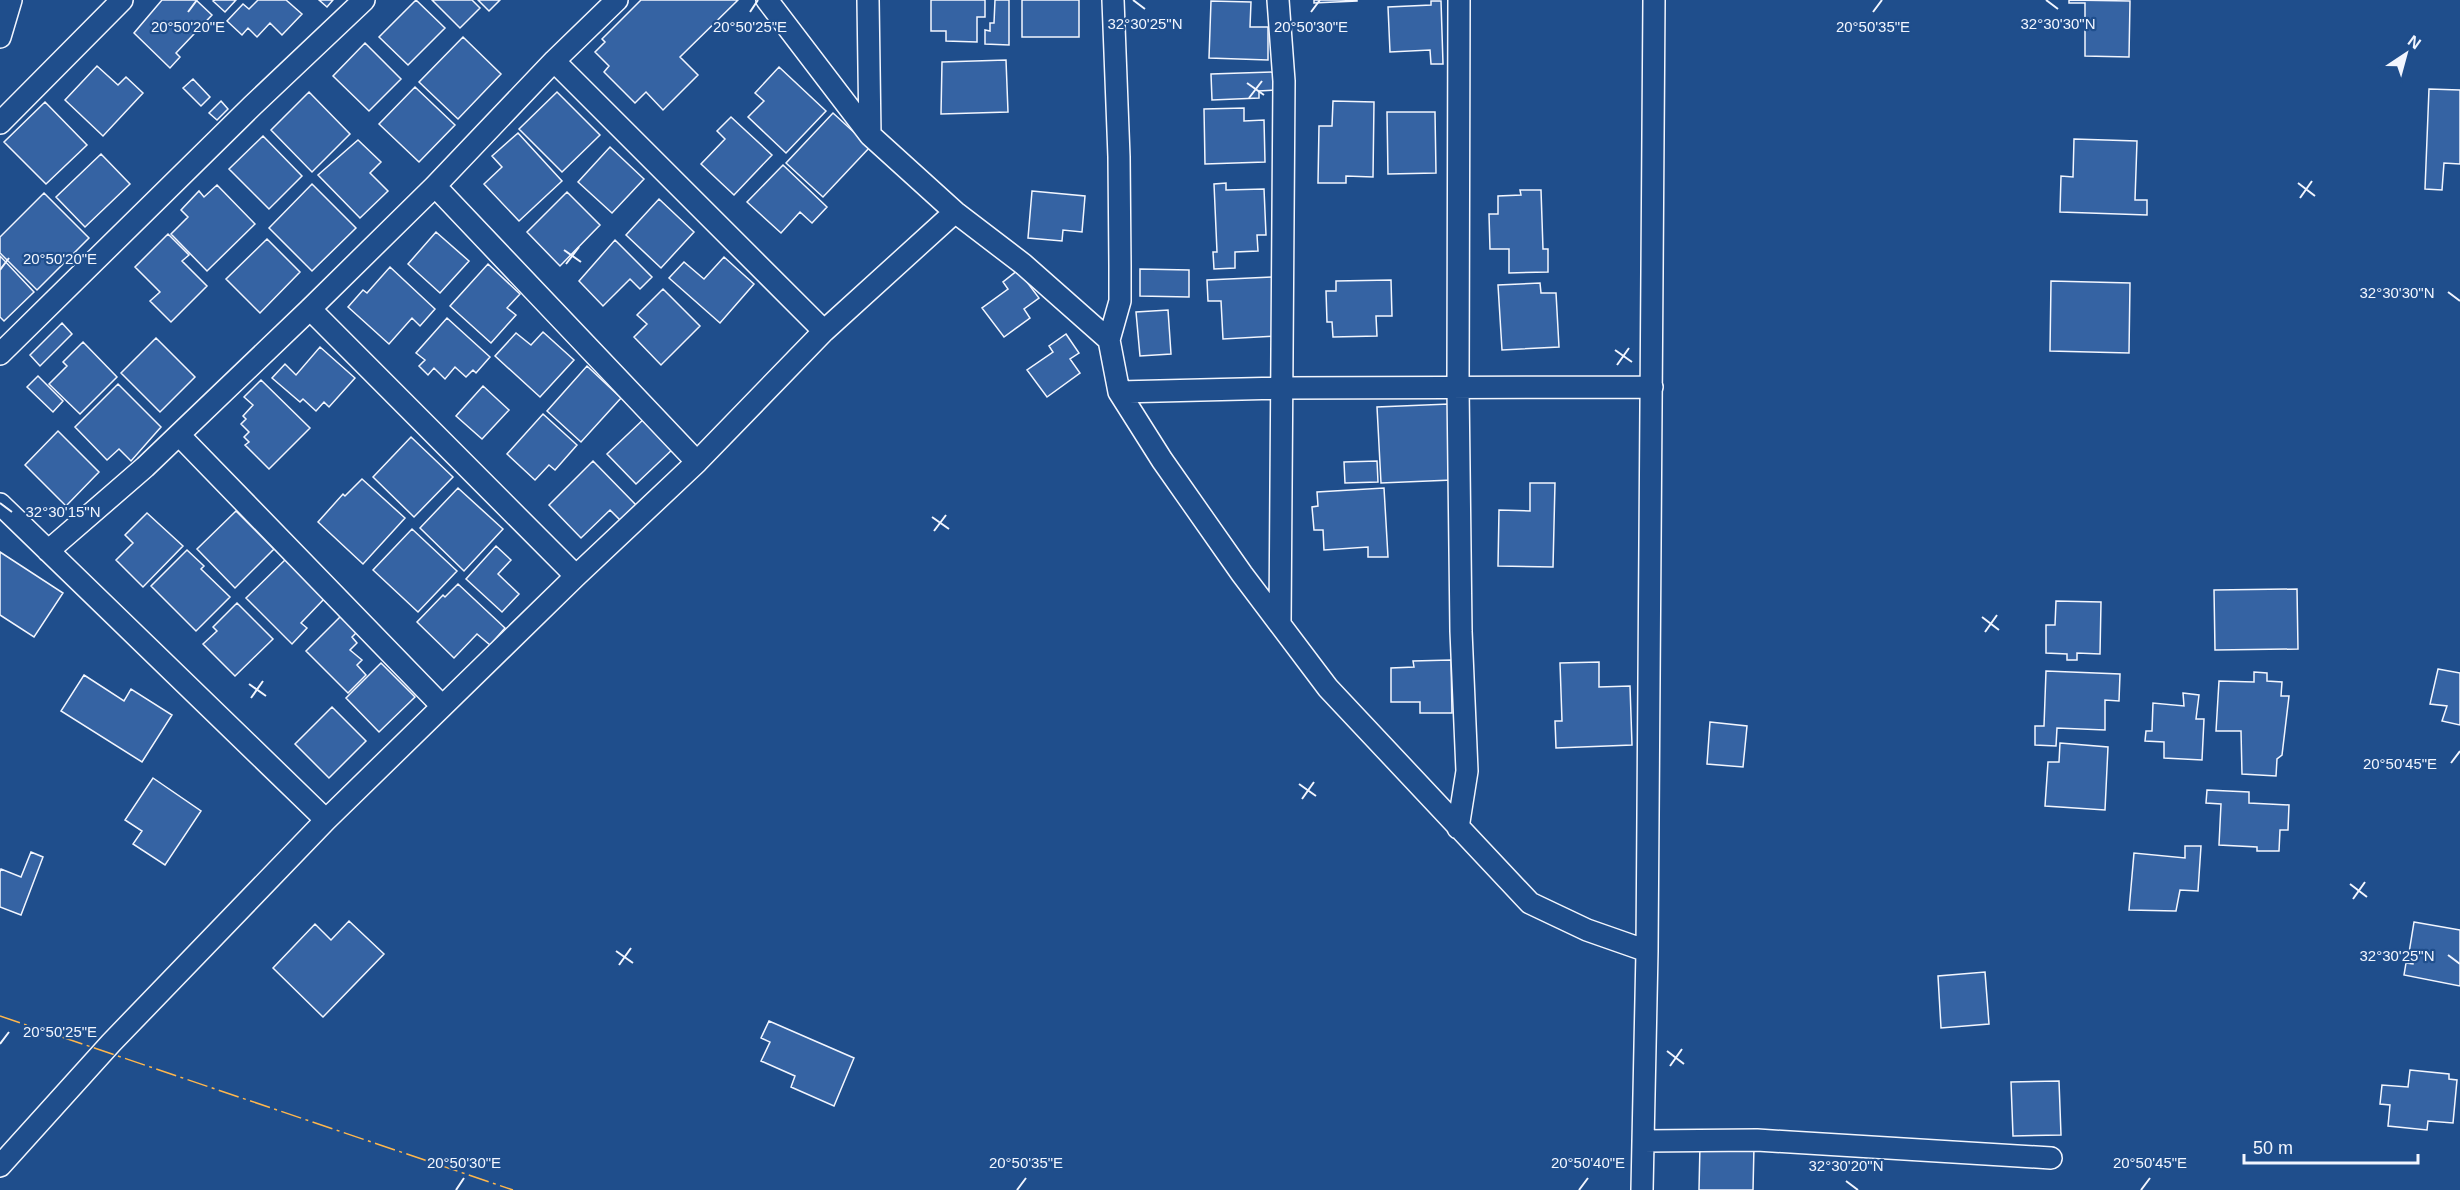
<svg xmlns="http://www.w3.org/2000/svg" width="2460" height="1190" font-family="Arial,sans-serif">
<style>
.building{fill:#3563a3;stroke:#f2f6ff;stroke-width:1.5}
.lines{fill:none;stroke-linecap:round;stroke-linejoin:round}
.street-casing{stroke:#f2f6ff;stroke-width:24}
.street{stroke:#1f4e8c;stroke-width:21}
.power{stroke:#ffb74d;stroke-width:1.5;stroke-dasharray:21 4.5 3 4.5;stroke-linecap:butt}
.ticks{fill:none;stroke:#f2f6ff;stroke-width:2}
.ticks-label{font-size:15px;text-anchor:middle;fill:#f2f6ff;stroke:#1f4e8c;stroke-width:4.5;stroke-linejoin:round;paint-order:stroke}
</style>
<rect width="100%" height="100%" fill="#1f4e8c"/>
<!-- building -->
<path class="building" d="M162,0H196L212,15L176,53L180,57L170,68L134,33Z
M215,0H236L225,12L213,1Z
M258,0H286L302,14L282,35L270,23L257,37L248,28L242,35L227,21L243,4L249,9Z
M319,0H333L327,7Z
M416,0L445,28L408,65L379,37Z
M432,0H472L480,8L460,28Z
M478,0H500L489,11Z
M641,0H738L680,57L698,75L663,110L646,92L635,103L604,72L609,66L595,52L605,42L602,39Z
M931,0H985V17H977V42L946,41V31H931Z
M995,0H1009V45L985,44V30L990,31V23H994Z
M1022,0H1079V37H1022Z
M1314,0H1357V1L1314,3Z
M2069,0L2130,1L2129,57L2085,56V3H2069Z
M1211,1L1251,2L1250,27H1268V60L1209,58Z
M1431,1H1441L1443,64H1431L1430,50L1390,52L1388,7L1431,5Z
M463,37L501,74L458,119L419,82Z
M365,43L401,79L369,111L333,76Z
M1006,60L1008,112L941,114L942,62Z
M97,66L118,85L126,77L143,93L103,136L65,100Z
M779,67L826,111L786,153L748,117L764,101L755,93Z
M1275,72L1276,90L1259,91V98L1212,100L1211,74Z
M193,79L210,97L201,106L183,88Z
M415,87L455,125L419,162L379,124Z
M2429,89L2460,90V164L2444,163L2442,190L2425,189Z
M309,92L350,134L312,172L271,130Z
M557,92L600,135L562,172L519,129Z
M221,101L228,109L217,120L209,113Z
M1333,101L1374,102L1373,177L1346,176V183H1318L1319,126H1332Z
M45,102L87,145L46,184L4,142Z
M1244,108V121L1264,120L1265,162L1205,164L1204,109Z
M1387,112H1435L1436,173L1388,174Z
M833,113L870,147L823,197L786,163Z
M731,117L772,155L734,195L701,164L725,139L717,131Z
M518,133L562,181L519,221L484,184L502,167L492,156Z
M263,136L302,176L269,209L229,169Z
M2074,139L2137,141L2135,200H2147V215L2060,212L2061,176L2073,177Z
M358,140L381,162L370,173L388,191L360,218L318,175Z
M610,147L644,179L612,213L578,182Z
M101,154L130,184L85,227L56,197Z
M783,165L827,207L812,223L800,212L781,233L747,202Z
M1226,183V190L1264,189L1266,235H1257L1258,251L1235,252V268L1214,269L1213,252H1217L1214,184Z
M312,184L356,228L312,271L269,228Z
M217,185L255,224L207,271L171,234L188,217L181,210L199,191L204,197Z
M1520,190H1541L1543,249H1548V272L1509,273V249H1490L1489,214H1498V196L1521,195Z
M1032,191L1085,196L1082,232L1063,230L1062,241L1028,238Z
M567,192L600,225L560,266L527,232Z
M44,193L89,238L37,290L0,253V237Z
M659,199L694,232L661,268L626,235Z
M436,232L469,261L440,293L408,264Z
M168,234L189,255L182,261L207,286L171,322L150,301L160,292L135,267Z
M267,239L300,272L260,313L226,279Z
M615,240L652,277L640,289L630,279L603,306L579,281Z
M0,256L34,292L4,321L0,317Z
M724,257L754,284L720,323L669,278L684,262L704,279Z
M488,264L520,294L507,308L516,315L491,343L450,306Z
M390,267L435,309L420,326L412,318L389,344L348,307L363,290L367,293Z
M1140,269L1189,270V297L1140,296Z
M1018,270L1039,298L1024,309L1030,318L1004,337L982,308L1008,289L1003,282Z
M1274,277L1277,336L1223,339L1221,301H1208L1207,280Z
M1391,280L1392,316H1376L1377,336L1333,337L1332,322H1327L1326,291H1336V281Z
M2051,281L2130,283L2129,353L2050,351Z
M1540,283L1541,293H1556L1559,347L1502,350L1498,285Z
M663,289L700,326L661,365L634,337L647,324L637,315Z
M1168,310L1171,354L1140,356L1136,312Z
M447,318L490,357L476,373L473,370L466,377L455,367L445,379L434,368L428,375L419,366L425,360L416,353Z
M62,323L72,334L40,366L30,355Z
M543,332L574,360L540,397L495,356L516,333L531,345Z
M1066,334L1079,353L1070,359L1080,373L1047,397L1027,370L1053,352L1049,346Z
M156,338L195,377L160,412L121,373Z
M83,342L117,377L80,414L49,384L67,366L63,362Z
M320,347L355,378L329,407L324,402L316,411L303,399L300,402L272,378L285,364L296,375Z
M587,366L621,398L581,442L547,411Z
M38,376L63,401L53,412L27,387Z
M261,380L310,428L269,469L245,445L249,442L244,437L249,432L241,424L246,419L243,416L253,405L244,397Z
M118,384L161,427L131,461L119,449L107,460L75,427Z
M483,386L509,410L482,439L456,416Z
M1449,404L1452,480L1381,483L1377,407Z
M543,414L577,445L555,470L549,465L535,480L507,454Z
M647,416L675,447L636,484L607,454Z
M58,431L99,472L66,506L25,465Z
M411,437L453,477L414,517L373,477Z
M593,461L636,505L620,520L610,510L581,538L549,505Z
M1377,461L1378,482L1345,483L1344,462Z
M362,479L405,518L363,564L318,522L343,494L345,496Z
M1530,483H1555L1553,567L1498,566L1499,510L1530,511Z
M458,488L503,529L464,571L420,528Z
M1384,488L1388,557H1368V547L1324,550L1323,530H1314L1312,507L1318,506L1317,492Z
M236,511L274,549L235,588L197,549Z
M147,513L183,546L143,587L116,560L133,543L125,535Z
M412,529L457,571L418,612L373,570Z
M496,546L511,560L498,574L519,594L502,612L466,579Z
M187,550L204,566L201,569L230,597L196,631L151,586Z
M0,552L63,593L34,637L0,615Z
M287,558L326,597L301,623L307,628L292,644L246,598Z
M458,584L505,628L490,645L477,634L454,658L417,622L443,595L445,597Z
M2297,589L2298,649L2215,650L2214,590Z
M2056,601L2101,602L2100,654L2077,653V660H2067V654L2046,653V625H2055Z
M237,603L273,639L235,676L203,644L217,631L213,627Z
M342,615L358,631L352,637L357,643L350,650L362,660L357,665L366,675L348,693L306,651Z
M1451,660L1452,713H1420V702H1391V668L1414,667L1413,661Z
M1599,662V687L1630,686L1632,745L1556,748L1555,721H1562L1560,663Z
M381,663L415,697L379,732L346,698Z
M2438,669L2460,673V725L2442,721L2447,706L2430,704Z
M2046,671L2120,674L2119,701L2105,700V730L2057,728L2056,746L2035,745V726H2044Z
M2254,672L2267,673V681L2282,682L2281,696H2289L2282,755L2277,759L2276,776L2242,774L2241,731H2216L2219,681L2254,682Z
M84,675L124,701L131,689L172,715L142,762L61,711Z
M2183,693L2199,695L2196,719H2204L2202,760L2164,758V742L2145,741L2146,731H2152L2153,703L2184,706Z
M332,707L366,741L329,778L295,744Z
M1710,722L1747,726L1743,767L1707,764Z
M2060,743L2108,747L2105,810L2045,806L2048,762H2059Z
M153,778L201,811L165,865L133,844L142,831L125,820Z
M2207,790L2249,792V803L2289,805L2288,830H2280L2279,851H2257V847L2219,845L2221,804L2206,803Z
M2185,846H2201L2198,891L2180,890L2176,911L2129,910L2134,853L2185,858Z
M31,852L43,857L21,915L0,907V872L1,869L21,877Z
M349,921L384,954L323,1017L273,968L315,924L331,940Z
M2414,922L2460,930V986L2404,975L2406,963L2413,964L2415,954L2409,953Z
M1985,972L1989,1024L1941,1028L1938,976Z
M769,1021L854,1058L834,1106L791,1087L795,1076L761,1061L770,1042L761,1038Z
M2410,1070L2449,1074V1079L2457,1080L2453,1123L2428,1121L2427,1130L2388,1126L2390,1105L2380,1104L2382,1085L2408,1087Z
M2059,1081L2061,1135L2013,1136L2011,1082Z
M1700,1145L1754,1146L1753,1190H1699Z"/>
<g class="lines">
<defs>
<path id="street" d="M767,0L870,135L955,212L1023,264L1109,340L1119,392L1162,460L1242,574L1328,688L1530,903L1587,930L1647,951
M868,0L870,135
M1278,0L1284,81L1280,624
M0,37L11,0
M554,61L824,331
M0,123L122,0
M435,186L697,462
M310,309L576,576
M1109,340L1120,301V265L1119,157L1113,0
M0,354L252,106L364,0
M1119,392L1282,388L1652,387
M179,435L442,706
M0,504L326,820
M48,551L145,467L310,309L435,186L554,61L617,0
M1458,828L1467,771L1461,631L1458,387L1459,0
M1643,1141L1757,1140L2051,1158
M0,1166L111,1043L326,820L576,576L697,462L824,331L955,212
M1642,1190L1647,951L1654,0"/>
</defs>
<!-- street casing -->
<use href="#street" class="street-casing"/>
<!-- street -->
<use href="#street" class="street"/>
<!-- power -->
<path class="power" d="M0,1016L513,1190"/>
</g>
<!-- ticks -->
<path class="ticks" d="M1133,0L1145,9M2046,0L2058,9M188,12L197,0M750,12L758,0M1311,12L1320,0M1873,12L1882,0M1247,83L1264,95M1249,98L1262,81M2298,183L2315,196M2300,198L2312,181M564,250L581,262M566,264L579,247M0,270L9,258M2448,292L2460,301M1615,350L1632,362M1617,365L1629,348M0,503L12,512M932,517L949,529M934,531L946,515M1982,617L1999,630M1985,632L1997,615M249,684L266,696M251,698L263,681M2451,763L2460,751M1299,784L1316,796M1302,799L1314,782M2350,884L2367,897M2353,899L2365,882M616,951L633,963M2448,955L2460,964M619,965L631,948M0,1044L9,1032M1667,1051L1684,1064M1670,1066L1682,1049M1846,1181L1858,1190M456,1190L464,1178M1017,1190L1026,1178M1579,1190L1588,1178M2141,1190L2150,1178"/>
<g class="ticks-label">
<text x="2058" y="29">32°30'30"N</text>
<text x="1145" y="29">32°30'25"N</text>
<text x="188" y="32">20°50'20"E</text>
<text x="750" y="32">20°50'25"E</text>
<text x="1311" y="32">20°50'30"E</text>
<text x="1873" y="32">20°50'35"E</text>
<text x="60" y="264">20°50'20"E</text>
<text x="2397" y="298">32°30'30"N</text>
<text x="63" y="517">32°30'15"N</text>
<text x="2400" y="769">20°50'45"E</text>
<text x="2397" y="961">32°30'25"N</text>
<text x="60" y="1037">20°50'25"E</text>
<text x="464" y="1168">20°50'30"E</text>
<text x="1026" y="1168">20°50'35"E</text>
<text x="1588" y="1168">20°50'40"E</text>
<text x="2150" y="1168">20°50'45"E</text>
<text x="1846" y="1171">32°30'20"N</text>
</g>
<!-- north arrow -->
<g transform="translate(2406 54) rotate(36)" stroke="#1f4e8c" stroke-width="4.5" paint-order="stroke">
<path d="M0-4.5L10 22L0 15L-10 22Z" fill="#f2f6ff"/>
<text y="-9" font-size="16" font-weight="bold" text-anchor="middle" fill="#f2f6ff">N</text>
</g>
<!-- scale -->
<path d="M2244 1154v9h174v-9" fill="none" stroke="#f2f6ff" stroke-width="3"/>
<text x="2253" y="1154" font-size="18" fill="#f2f6ff" stroke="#1f4e8c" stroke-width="4.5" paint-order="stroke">50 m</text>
</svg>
